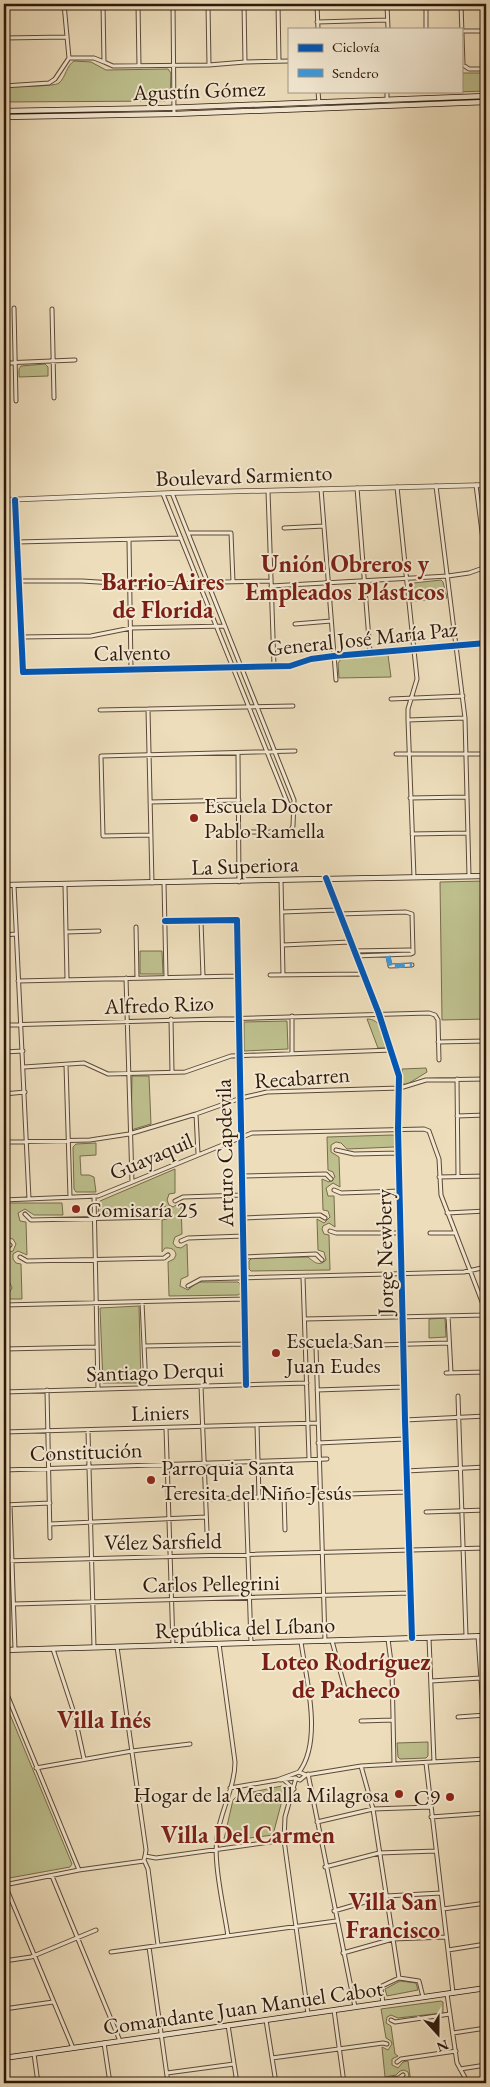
<svg xmlns="http://www.w3.org/2000/svg" width="490" height="2087" font-family="'EB Garamond',serif">
<style>
.green{fill:#bdbf8d;stroke:#766c4c}
.lines{fill:none;stroke-linecap:round;stroke-linejoin:round}
.minor-casing{stroke:#5e4936;stroke-width:5}
.tertiary-casing{stroke:#5e4936;stroke-width:5.5}
.secondary-casing{stroke:#2e180a;stroke-width:6}
.minor{stroke:#f3e9d3;stroke-width:3}
.tertiary{stroke:#f3e9d3;stroke-width:4}
.secondary{stroke:#f3e9d3;stroke-width:4.5}
.quiet{stroke:#3d9ade;stroke-width:5;stroke-dasharray:10 5;stroke-linecap:butt}
.cycleway-casing{stroke:#f3e9d3;stroke-width:9}
.cycleway{stroke:#0057b8;stroke-width:6}
.poi-dot{fill:#8f2418;stroke:#f3e9d3;stroke-width:2}
.labels{text-anchor:middle;stroke-width:4;stroke-linejoin:round;paint-order:stroke}
.street-label{font-size:22px;fill:#2e180a;stroke:#f3e9d3}
.poi-label{font-size:22px;fill:#2e180a;stroke:#f3e9d3;text-anchor:start}
.neighbourhood-label{font-size:24px;font-weight:bold;fill:#7a1f14;stroke:#f3e9d3}
</style>
<rect width="100%" height="100%" fill="#edddbb"/>
<filter id="stains"><feTurbulence type="fractalNoise" baseFrequency=".004" numOctaves="4"/><feColorMatrix values="0 0 0 0 .2 0 0 0 0 .09 0 0 0 0 .02 0 0 0 .5 -.17"/></filter>
<radialGradient id="worn" r=".72"><stop offset=".6" stop-color="#630" stop-opacity="0"/><stop offset="1" stop-color="#630" stop-opacity=".3"/></radialGradient>
<!-- green -->
<path class="green" d="M74,61L91,62L106,70L168,69L171,73L170,97L166,101L4,102V87C13,86 54,87 59,83C66,77 66,66 74,61Z
M461,73H486V91L456,92L461,91Z
M45,364L48,367V376L19,377V369L21,366Z
M441,580L443,582L447,598L414,601L412,585L414,583Z
M388,655L391,677L339,678L338,663L341,659Z
M486,881V1019L442,1020L440,882Z
M140,951H162L163,974H140Z
M367,1019C381,1019 382,1033 387,1045L385,1048H378Z
M287,1021L288,1049L244,1051V1022Z
M426,1068L427,1072L406,1085L402,1083V1069Z
M132,1076H149L151,1124L131,1130Z
M393,1135L396,1137V1145L394,1147L347,1149L341,1143L336,1142L331,1145V1152L339,1157L340,1187L333,1183L326,1188L328,1196H334L335,1227L329,1223L323,1226L322,1229L324,1234L329,1235L330,1270L251,1271L249,1269V1261L252,1258L308,1257C314,1262 319,1267 326,1260L324,1252L318,1250L317,1219L324,1223L330,1217L328,1211L323,1210L322,1179L329,1182L335,1177L333,1172L328,1170L327,1137Z
M96,1143V1155L80,1156L81,1175H89L94,1177L96,1192H76L74,1189L73,1147L76,1144Z
M175,1169V1193L169,1194L167,1200L169,1205L173,1207L181,1202L182,1234L175,1237L173,1243L176,1247L181,1248L187,1244L188,1276L181,1279L180,1286L188,1290L197,1282H238L240,1284L241,1293L238,1295L169,1296L168,1262L174,1259L176,1255C175,1248 170,1248 165,1248L162,1252V1220L167,1219L170,1214L166,1207L161,1206L153,1213L100,1214L98,1212L100,1201Z
M6,1203H62L63,1215H34L25,1209L18,1213L20,1221L26,1222L27,1255L18,1251L13,1254V1259L16,1263L21,1264L22,1299H4V1293H9L12,1288L9,1281L4,1280V1248L9,1252L13,1251L16,1244L13,1239L7,1238Z
M139,1306L141,1383H103L100,1308Z
M445,1318L446,1337L429,1338V1319Z
M4,1700L72,1864L70,1867L4,1879Z
M428,1742V1756L426,1758L400,1759L398,1757L397,1743Z
M282,1786L285,1789L273,1835L226,1841L224,1839L233,1800L238,1795Z
M400,1981L416,1983L418,1990L387,1996L385,1989Z
M441,2001L443,2002V2013L398,2018L391,2015L387,2017L386,2023L391,2026L395,2054L398,2056L392,2059V2065L398,2068L403,2062L408,2061L411,2083H404V2080L409,2076L408,2072L404,2070L400,2071L396,2075L385,2077L382,2047L388,2050L392,2044L391,2041L386,2038L381,2009Z"/>
<g class="lines">
<defs>
<path id="minor" d="M103,4L104,62L113,66L209,65L245,62L289,61
M138,4L139,66
M173,4L174,114
M208,4L209,65
M244,4L245,62
M278,4L279,61
M317,4L318,29
M387,4L388,29
M426,4V29
M461,4L463,65L469,69H486
M317,22L387,20
M462,31H486
M4,38L66,37
M69,58H94L104,62
M4,86L49,83L55,79L69,58L64,4
M318,91L319,103
M387,91V99
M14,308L16,401
M52,309L54,398
M4,363L75,360
M476,485L486,563
M436,486L465,718L469,876
M397,487L417,679L408,709V720L414,877
M357,488L370,652
M321,489L336,680
M268,491L274,666
M172,493L294,800L293,826L290,832H239
M163,494L288,804L293,805
M15,500L23,672L290,666L311,659L334,656L486,643
M284,528L324,526
M188,533H231L233,582
M129,540L131,669
M17,542L181,538
M18,581H82L130,584L271,581
M271,586L448,576L469,573L486,567
M295,624L331,621
M22,637L91,636L131,628L225,626
M391,699L463,696
M148,709L152,883
M100,710L293,706
M408,720L465,718
M238,753L239,882
M396,754H486
M410,798L467,797
M150,802L239,800
M4,819H5
M412,834L468,833
M151,835L103,836L101,756L295,751
M326,879L379,1014L399,1076L398,1129L405,1420L412,1638
M281,880L283,975
M164,883L166,977
M14,885L29,1199
M65,885L67,979
M282,912L338,910
M339,914L406,912L412,914L413,953
M165,921L237,920L246,1385
M201,921L203,976
M136,927L137,978
M66,932L99,931
M4,935L16,934
M283,945L350,942
M353,951L410,950L413,952
M355,956L411,954L413,953
M388,956L390,966L412,965
M270,975L362,974
M126,978L132,1182
M18,981L237,976
M292,1016V1054
M171,1019L172,1072
M4,1025L429,1013L435,1015L438,1020L439,1060
M438,1042L486,1041
M4,1052L23,1051
M66,1065L70,1197
M24,1067L84,1063L108,1074L185,1072L231,1056L392,1050
M457,1079L458,1176
M4,1094L25,1092
M196,1114L198,1154
M457,1116L486,1115
M4,1142L90,1140L129,1134L196,1114L241,1098L267,1092L400,1088L426,1080L486,1079
M336,1150L354,1154L399,1153
M242,1176L326,1174L331,1179
M439,1177L486,1176
M334,1190L341,1193L401,1191
M94,1196L98,1389
M4,1200L98,1196L252,1133L424,1129L429,1131L439,1159L441,1195L486,1312
M175,1201L183,1197L243,1195
M447,1213L486,1211
M25,1214L31,1220L159,1217L164,1214
M243,1218L320,1215L325,1218
M330,1231L336,1233H401
M430,1233H455
M181,1241L188,1238L244,1236
M4,1243H7L10,1245
M20,1257L27,1261L164,1258L168,1255
M244,1257L316,1254L322,1260
M303,1277L309,1458
M4,1286L7,1287
M188,1286L201,1279L464,1272L486,1267
M142,1302L146,1388
M4,1305L245,1299
M448,1316L451,1373
M305,1319L486,1315
M144,1346L245,1344
M306,1347L449,1343
M316,1347L325,1641
M4,1349L97,1347
M446,1373L486,1372
M201,1386L207,1532
M47,1390L50,1538
M317,1390L404,1387
M4,1392L307,1383
M458,1396L466,1636
M405,1420L486,1416
M257,1425L259,1497
M166,1428L173,1645
M88,1431L94,1647
M4,1432L318,1423
M318,1443L405,1439
M4,1470L327,1459
M406,1471L486,1467
M284,1496L285,1530
M246,1497L251,1643
M205,1499L407,1492
M4,1505L50,1503
M10,1505L15,1649
M426,1512L486,1510
M50,1524L206,1517
M4,1561L486,1548
M14,1604L410,1593
M478,1636L486,1753
M429,1638L434,1762
M388,1639L392,1670L394,1764
M332,1641L347,1696
M219,1644L235,1762C235,1787 220,1812 217,1837C213,1862 224,1909 228,1936
M117,1647L146,1850L145,1856
M53,1649L74,1713L84,1759
M431,1681L481,1678
M4,1687L79,1870
M458,1717L486,1715
M361,1721L393,1720
M426,1763L453,1993
M361,1766L373,1809L399,1978
M36,1768L132,1751L190,1744
M299,1772C323,1741 306,1678 301,1642
M308,1774L355,2007
M296,1778L285,1817L284,1840L308,2014
M280,1780L295,1778L300,1780L306,1775
M284,1780L294,1789
M230,1788L277,1780L299,1772L306,1775L361,1766L486,1759
M431,1817L486,1813
M317,1822L373,1809L430,1807
M325,1867L379,1853L436,1851
M52,1876L120,2041
M4,1885L79,1870L144,1861
M5,1885L73,2048
M443,1909L486,1903
M334,1911L386,1896L441,1893
M158,1945L148,1869L144,1860L145,1856L156,1858L284,1840
M149,1947L168,2083
M448,1950L486,1944
M111,1952L336,1921
M343,1953L393,1939L446,1937
M4,1961L31,1957L96,1930
M447,1994L457,2063L468,2083
M383,2003L381,1989L382,1986L399,1978L419,1981L423,1997
M4,2009L53,2002
M334,2010L344,2083
M266,2020L276,2083
M391,2020L395,2022L450,2014
M228,2025L237,2083
M453,2033L486,2028
M104,2043L110,2083
M34,2054L38,2083
M272,2058L383,2043L387,2044
M397,2062L401,2059L456,2051
M460,2069L486,2065
M167,2073L234,2064
M360,2083L399,2078L403,2075"/>
<path id="tertiary" d="M4,500L172,493L486,485"/>
<path id="secondary" d="M4,111L164,108L486,96
M4,117L174,114L486,102
M4,885L486,876
M4,1650L486,1636
M4,2058L486,1988"/>
</defs>
<!-- minor casing -->
<use href="#minor" class="minor-casing"/>
<!-- tertiary casing -->
<use href="#tertiary" class="tertiary-casing"/>
<!-- secondary casing -->
<use href="#secondary" class="secondary-casing"/>
<!-- minor -->
<use href="#minor" class="minor"/>
<!-- tertiary -->
<use href="#tertiary" class="tertiary"/>
<!-- secondary -->
<use href="#secondary" class="secondary"/>
<!-- quiet -->
<path class="quiet" d="M4,819H5
M388,956L390,966L412,965"/>
<defs>
<path id="cycleway" d="M15,500L23,672L290,666L311,659L334,656L486,643
M326,878L379,1014L399,1076L398,1129L405,1420L412,1638
M165,921L237,920L246,1385"/>
</defs>
<!-- cycleway casing -->
<use href="#cycleway" class="cycleway-casing"/>
<!-- cycleway -->
<use href="#cycleway" class="cycleway"/>
</g>
<!-- markers -->
<g class="poi-dot">
<circle cx="194" cy="818" r="5"/>
<circle cx="76" cy="1209" r="5"/>
<circle cx="276" cy="1353" r="5"/>
<circle cx="151" cy="1480" r="5"/>
<circle cx="399" cy="1794" r="5"/>
<circle cx="450" cy="1797" r="5"/>
</g>
<g class="labels">
<!-- street labels -->
<g class="street-label">
<text transform="translate(199 90) rotate(-2)" y="8">Agustín Gómez</text>
<text transform="translate(244 475) rotate(-2)" y="8">Boulevard Sarmiento</text>
<text transform="translate(362 638) rotate(-6)" y="8">General José María Paz</text>
<text transform="translate(132 652) rotate(-1)" y="8">Calvento</text>
<text transform="translate(245 865) rotate(-2)" y="8">La Superiora</text>
<text transform="translate(159 1004) rotate(-2)" y="8">Alfredo Rizo</text>
<text transform="translate(302 1077) rotate(-4)" y="8">Recabarren</text>
<text transform="translate(224 1153) rotate(-91)" y="8">Arturo Capdevila</text>
<text transform="translate(151 1156) rotate(-23)" y="8">Guayaquil</text>
<text transform="translate(384 1252) rotate(-91)" y="8">Jorge Newbery</text>
<text transform="translate(155 1371) rotate(-2)" y="8">Santiago Derqui</text>
<text transform="translate(160 1412) rotate(-2)" y="8">Liniers</text>
<text transform="translate(86 1451) rotate(-2)" y="8">Constitución</text>
<text transform="translate(163 1541) rotate(-1)" y="8">Vélez Sarsfield</text>
<text transform="translate(211 1583) rotate(-1)" y="8">Carlos Pellegrini</text>
<text transform="translate(245 1627) rotate(-2)" y="8">República del Líbano</text>
<text transform="translate(243 2007) rotate(-8)" y="8">Comandante Juan Manuel Cabot</text>
</g>
<!-- poi labels -->
<g class="poi-label">
<text x="204" y="813">Escuela Doctor<tspan x="204" dy="25">Pablo Ramella</tspan></text>
<text x="86" y="1217">Comisaría 25</text>
<text x="286" y="1348">Escuela San<tspan x="286" dy="25">Juan Eudes</tspan></text>
<text x="161" y="1475">Parroquia Santa<tspan x="161" dy="25">Teresita del Niño Jesús</tspan></text>
<text x="389" y="1802" text-anchor="end">Hogar de la Medalla Milagrosa</text>
<text x="440" y="1805" text-anchor="end">C9</text>
</g>
<!-- neighbourhood labels -->
<g class="neighbourhood-label">
<text x="345" y="572">Unión Obreros y<tspan x="345" dy="28">Empleados Plásticos</tspan></text>
<text x="163" y="590">Barrio Aires<tspan x="163" dy="28">de Florida</tspan></text>
<text x="346" y="1670">Loteo Rodríguez<tspan x="346" dy="28">de Pacheco</tspan></text>
<text x="104" y="1728">Villa Inés</text>
<text x="248" y="1843">Villa Del Carmen</text>
<text x="393" y="1910">Villa San<tspan x="393" dy="28">Francisco</tspan></text>
</g>
</g>
<!-- margin -->
<rect width="490" height="2087" fill="none" stroke="#edddbb" stroke-width="20"/>
<rect x="5" y="5" width="480" height="2077" fill="none" stroke="#2e180a" stroke-width="2.5"/>
<rect x="10" y="10" width="470" height="2067" fill="none" stroke="#2e180a"/>
<!-- legend -->
<rect x="288" y="28" width="175" height="65" fill="#f3e9d3" stroke="#a49583"/>
<rect x="298" y="44" width="25" height="8" fill="#0057b8" stroke="#a49583"/>
<text x="332" y="52" font-size="15" fill="#2e180a">Ciclovía</text>
<rect x="298" y="69" width="25" height="8" fill="#3d9ade" stroke="#a49583"/>
<text x="332" y="78" font-size="15" fill="#2e180a">Sendero</text>
<!-- north arrow -->
<g transform="translate(438 2034) rotate(159)" stroke="#f3e9d3" stroke-width="4" paint-order="stroke">
<path d="M0-4L9 19L0 12L-9 19Z" fill="#2e180a"/>
<text y="-8" font-size="14" font-weight="bold" text-anchor="middle" fill="#2e180a">N</text>
</g>
<rect width="100%" height="100%" filter="url(#stains)"/>
<rect width="100%" height="100%" fill="url(#worn)"/>
</svg>
